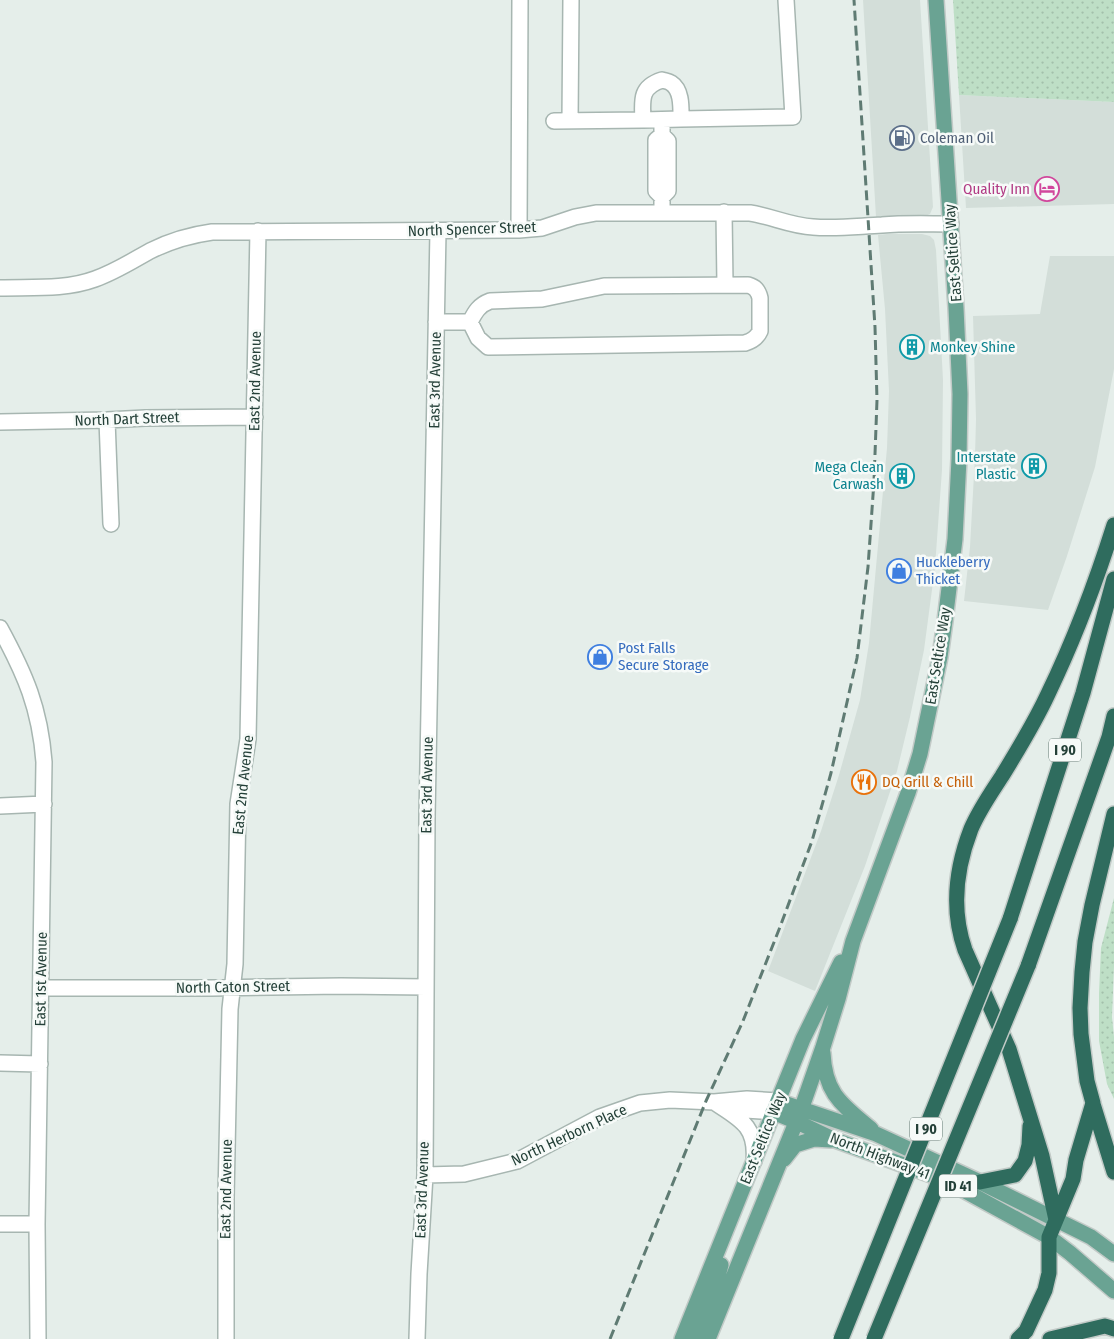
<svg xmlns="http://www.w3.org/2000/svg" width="1114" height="1339" font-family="'Fira Sans Condensed',sans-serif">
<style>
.built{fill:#d3ded9}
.grass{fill:url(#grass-dots)}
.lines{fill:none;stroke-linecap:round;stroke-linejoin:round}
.minor-casing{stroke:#a7b6b1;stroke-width:18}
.major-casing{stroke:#c2cac7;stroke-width:18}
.highway-casing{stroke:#c2cac7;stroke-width:18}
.minor{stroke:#fff;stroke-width:15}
.major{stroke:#6aa393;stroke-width:15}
.highway{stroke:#2f6c5e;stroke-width:15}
.rail{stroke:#5f7b73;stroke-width:3;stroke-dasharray:10 5;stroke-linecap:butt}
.highway-bridge-casing{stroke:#c2cac7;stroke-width:18;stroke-linecap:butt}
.highway-bridge{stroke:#2f6c5e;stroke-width:15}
.labels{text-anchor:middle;stroke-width:5;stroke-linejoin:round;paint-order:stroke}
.shield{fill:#f6faf8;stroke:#637872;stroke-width:1}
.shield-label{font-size:14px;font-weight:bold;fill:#244038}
.service-label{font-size:15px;fill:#4e5e75;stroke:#f6faf8;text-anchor:start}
.hotel-label{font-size:15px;fill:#b23c85;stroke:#f6faf8;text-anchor:end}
.street-label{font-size:15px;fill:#244038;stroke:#f6faf8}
.culture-label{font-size:15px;fill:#0d838f;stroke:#f6faf8;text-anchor:end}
.shop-label{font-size:15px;fill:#366cbe;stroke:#f6faf8;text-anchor:start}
.food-label{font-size:15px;fill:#c56008;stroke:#f6faf8;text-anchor:start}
</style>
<defs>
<pattern id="grass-dots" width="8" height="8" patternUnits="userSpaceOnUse" patternTransform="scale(1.25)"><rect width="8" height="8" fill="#bedfc6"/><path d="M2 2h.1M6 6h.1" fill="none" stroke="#a3c0ab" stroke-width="1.8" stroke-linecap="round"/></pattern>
</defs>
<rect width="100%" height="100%" fill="#e5eeea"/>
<!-- built -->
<path class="built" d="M863,0H920L933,207L930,214L925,216L876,217Z
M959,95L1114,102V204L966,208Z
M887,234H922L930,236L934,240L936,250L943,380L942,470L935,567L924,650L910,717L897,771L865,866L815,991L768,971L821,831L839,775L860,700L869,643L887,448L889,391L885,309L878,235Z
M1050,256H1114V369L1095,467L1067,556L1048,610L964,601L970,547L975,456L976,419L973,316L1040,314Z"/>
<!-- grass -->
<path class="grass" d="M953,0H1114V102L959,95Z
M1114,898V966L1112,1017L1114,1037V1099L1107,1084L1099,1041V993L1101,948Z"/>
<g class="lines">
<defs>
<path id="minor" d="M662,80C665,81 668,81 671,83C682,90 681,107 681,119L643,120C642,100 640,87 662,80Z
M681,119L793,117L786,0
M554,121L643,120
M570,121L571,0
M662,197L668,191V141L662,135V125
M724,212L725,285
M662,213V197L656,191V140L662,135
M519,230L520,0
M0,288C32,287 65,290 95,279C115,272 132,261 150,251C170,241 190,235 212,232L519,230L542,228L575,217L596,213H750C771,216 791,226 813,227C836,229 859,226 882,225C905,223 928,224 951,224
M436,322H470L478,338L488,347L745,343C752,341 757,338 760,331V298C758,290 755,287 748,285L604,286L542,299L490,301C479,305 475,312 470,322
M107,420L111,524
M0,422L107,420L145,418L255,417
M0,628C25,674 40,708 44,762L37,1224L38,1339
M0,806L44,804
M41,988H211L341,986L426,987
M0,1063L40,1064
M714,1102C740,1119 757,1126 754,1161
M727,1105L746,1110L773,1112
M425,1175L464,1174L517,1161L600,1117L640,1103L670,1100L714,1102L747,1099L778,1101
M0,1224H37
M226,1339V1197L230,1009L235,964L238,804L248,739L258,231
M417,1339L419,1274L425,1175L427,817L438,231"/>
<path id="major" d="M823,1053C825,1095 843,1105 871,1129
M778,1101L876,1134L980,1182L1091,1237L1114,1254
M773,1112L795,1121L835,1140L945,1180L1049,1237L1070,1253L1114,1291
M784,1159L795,1145L814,1139L831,1140
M682,1339L803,1039L841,962
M695,1339L711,1300L721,1265
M708,1339L801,1110L823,1047L838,999L853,941L908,793L920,754L940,657L945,621L955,539L959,459L960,394L956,308L936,0"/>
<path id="highway" d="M1010,919L1083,693L1114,579
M1028,966L1109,737L1114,716
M1093,1104L1114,1172
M980,1182L1015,1175L1025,1161L1029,1145L1030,1126
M1056,1220L1042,1156L1009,1049L965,950C951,910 956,868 971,829C979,810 991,793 1002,776C1018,750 1035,722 1048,694C1074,640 1096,582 1114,525
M1018,1339L1026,1331L1045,1290L1049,1273V1237L1073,1179L1076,1160L1093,1103L1087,1081L1081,1034L1080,1008L1082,972L1085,942L1092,905L1114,814
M1050,1339L1105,1326L1114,1329"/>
</defs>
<!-- minor casing -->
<use href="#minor" class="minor-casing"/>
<!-- major casing -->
<use href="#major" class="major-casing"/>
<!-- highway casing -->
<use href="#highway" class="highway-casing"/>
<!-- minor -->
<use href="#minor" class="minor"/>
<!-- major -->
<use href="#major" class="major"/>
<!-- highway -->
<use href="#highway" class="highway"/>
<!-- rail -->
<path class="rail" d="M610,1339L706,1101L743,1021L780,927L812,841L831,773L857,658L868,567L874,481L877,400L875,327L854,0"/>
<defs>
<path id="highway-bridge" d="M841,1339L1010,919
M874,1339L1028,966"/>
</defs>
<!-- highway-bridge casing -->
<use href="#highway-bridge" class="highway-bridge-casing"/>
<!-- highway-bridge -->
<use href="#highway-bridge" class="highway-bridge"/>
</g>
<!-- icons -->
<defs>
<symbol id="fuel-ring" viewBox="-11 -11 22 22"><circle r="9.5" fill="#f6faf8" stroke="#5c6f8a" stroke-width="1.5"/><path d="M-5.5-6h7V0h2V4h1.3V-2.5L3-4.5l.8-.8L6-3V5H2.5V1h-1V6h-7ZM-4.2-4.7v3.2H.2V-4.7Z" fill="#5c6f8a"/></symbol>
<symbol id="hotel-ring" viewBox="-11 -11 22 22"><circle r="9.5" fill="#f6faf8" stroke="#d1479c" stroke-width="1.5"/><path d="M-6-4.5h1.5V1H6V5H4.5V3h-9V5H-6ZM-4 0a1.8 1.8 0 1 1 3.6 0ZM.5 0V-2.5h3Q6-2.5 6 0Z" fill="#d1479c"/></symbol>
<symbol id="building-ring" viewBox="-11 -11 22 22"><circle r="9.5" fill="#f6faf8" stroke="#0f9aa8" stroke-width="1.5"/><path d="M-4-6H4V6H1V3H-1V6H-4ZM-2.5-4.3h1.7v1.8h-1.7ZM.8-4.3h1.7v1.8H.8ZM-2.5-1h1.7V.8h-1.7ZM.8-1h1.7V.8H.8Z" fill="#0f9aa8"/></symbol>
<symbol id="shop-ring" viewBox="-11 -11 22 22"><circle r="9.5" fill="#f6faf8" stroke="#3f7fe0" stroke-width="1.5"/><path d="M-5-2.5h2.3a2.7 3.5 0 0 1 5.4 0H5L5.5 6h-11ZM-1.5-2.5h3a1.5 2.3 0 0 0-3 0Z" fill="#3f7fe0"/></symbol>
<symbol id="restaurant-ring" viewBox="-11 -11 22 22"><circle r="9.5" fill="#f6faf8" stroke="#e8710a" stroke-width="1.5"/><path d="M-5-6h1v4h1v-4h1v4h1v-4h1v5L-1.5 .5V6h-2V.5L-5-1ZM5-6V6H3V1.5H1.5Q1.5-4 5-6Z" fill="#e8710a"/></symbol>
</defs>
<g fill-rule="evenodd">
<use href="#fuel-ring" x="888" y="124" width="28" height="28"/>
<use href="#hotel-ring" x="1033" y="175" width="28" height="28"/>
<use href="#building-ring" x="898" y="333" width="28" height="28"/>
<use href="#building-ring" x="1020" y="452" width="28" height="28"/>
<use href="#building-ring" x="888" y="462" width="28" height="28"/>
<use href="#shop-ring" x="885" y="557" width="28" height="28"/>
<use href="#shop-ring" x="586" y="643" width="28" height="28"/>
<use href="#restaurant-ring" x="850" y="768" width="28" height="28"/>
</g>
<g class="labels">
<!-- shield labels -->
<g class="shield">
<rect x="1049" y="738.5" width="32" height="23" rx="4"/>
<rect x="910" y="1117.5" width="32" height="23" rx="4"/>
<rect x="939" y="1174.5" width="38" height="23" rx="4"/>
</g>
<g class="shield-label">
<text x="1065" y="755">I 90</text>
<text x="926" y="1134">I 90</text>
<text x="958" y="1191">ID 41</text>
</g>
<!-- service labels -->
<g class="service-label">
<text x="920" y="143">Coleman Oil</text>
</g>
<!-- hotel labels -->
<g class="hotel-label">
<text x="1030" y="194">Quality Inn</text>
</g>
<!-- street labels -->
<g class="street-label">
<text transform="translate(472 229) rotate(-2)" y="5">North Spencer Street</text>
<text transform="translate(953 253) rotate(-94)" y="5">East Seltice Way</text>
<text transform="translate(435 380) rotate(-89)" y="5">East 3rd Avenue</text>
<text transform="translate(255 381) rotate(-89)" y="5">East 2nd Avenue</text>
<text transform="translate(127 419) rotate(-2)" y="5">North Dart Street</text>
<text transform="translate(938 656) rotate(-81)" y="5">East Seltice Way</text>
<text transform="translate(243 785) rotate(-84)" y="5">East 2nd Avenue</text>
<text transform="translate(427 785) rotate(-89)" y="5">East 3rd Avenue</text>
<text transform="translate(41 979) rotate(-89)" y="5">East 1st Avenue</text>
<text transform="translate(233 987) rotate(-1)" y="5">North Caton Street</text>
<text transform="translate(569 1135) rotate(-25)" y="5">North Herborn Place</text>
<text transform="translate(763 1138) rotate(-68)" y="5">East Seltice Way</text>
<text transform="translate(880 1156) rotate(21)" y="5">North Highway 41</text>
<text transform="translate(226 1189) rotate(-89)" y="5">East 2nd Avenue</text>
<text transform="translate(422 1190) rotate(-88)" y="5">East 3rd Avenue</text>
</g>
<!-- culture labels -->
<g class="culture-label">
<text x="930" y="352" text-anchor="start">Monkey Shine</text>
<text x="1016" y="462">Interstate<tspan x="1016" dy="17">Plastic</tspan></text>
<text x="884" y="472">Mega Clean<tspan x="884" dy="17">Carwash</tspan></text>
</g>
<!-- shop labels -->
<g class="shop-label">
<text x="916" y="567">Huckleberry<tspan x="916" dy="17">Thicket</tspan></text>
<text x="618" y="653">Post Falls<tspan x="618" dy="17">Secure Storage</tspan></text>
</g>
<!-- food labels -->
<g class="food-label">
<text x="882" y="787">DQ Grill &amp; Chill</text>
</g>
</g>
</svg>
